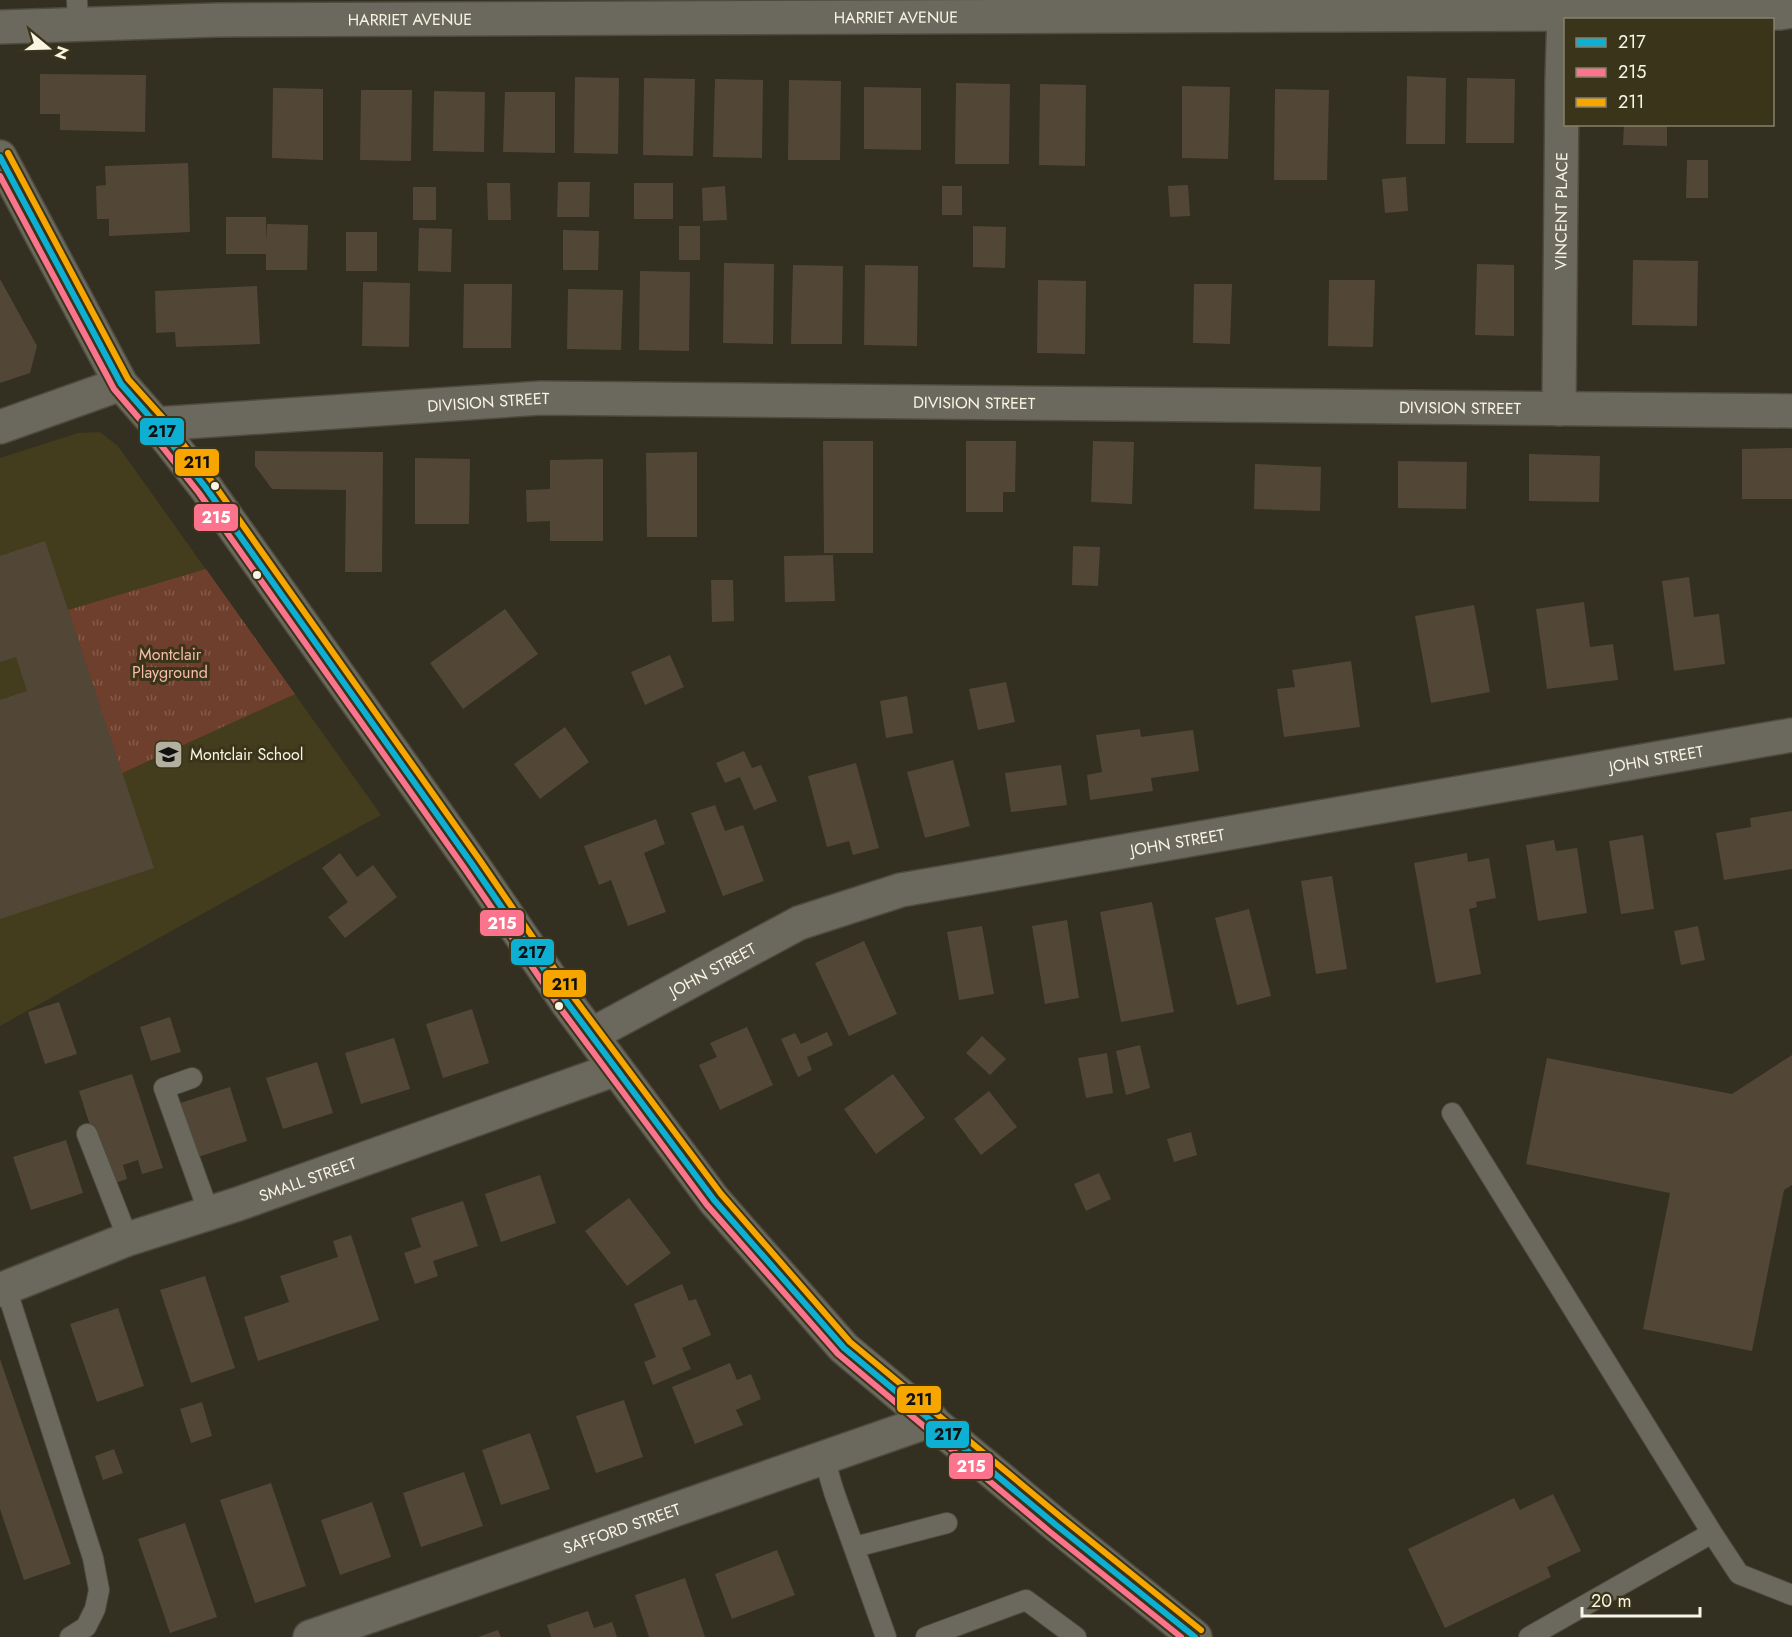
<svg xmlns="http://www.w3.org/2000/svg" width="1792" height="1637" font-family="Jost,sans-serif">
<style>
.built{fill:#433c1d}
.park{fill:url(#park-tufts)}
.building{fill:#524736}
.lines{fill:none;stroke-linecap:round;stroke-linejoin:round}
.service-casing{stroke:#4e4b3f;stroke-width:22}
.minor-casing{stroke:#4e4b3f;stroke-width:36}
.secondary-casing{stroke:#4e4b3f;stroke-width:36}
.service{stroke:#6b695d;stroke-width:20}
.minor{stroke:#6b695d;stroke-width:33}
.secondary{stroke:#6b695d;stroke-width:33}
.bus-1-casing{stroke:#3a341a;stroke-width:10}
.bus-2-casing{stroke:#3a341a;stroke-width:10}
.bus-3-casing{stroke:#3a341a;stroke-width:10}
.bus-1{stroke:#0dafd3;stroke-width:6}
.bus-2{stroke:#fc738d;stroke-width:6}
.bus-3{stroke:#f7a600;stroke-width:6}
.bus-dot{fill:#f8f5e5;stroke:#3a341a;stroke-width:2}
.labels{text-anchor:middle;stroke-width:6;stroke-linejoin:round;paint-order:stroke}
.street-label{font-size:16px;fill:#f8f5e5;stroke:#3a341a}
.park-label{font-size:16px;fill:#f7bba8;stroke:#3a341a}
.poi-label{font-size:16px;fill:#f8f5e5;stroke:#3a341a;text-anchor:start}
.line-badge{stroke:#3a341a;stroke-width:2}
.badge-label{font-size:16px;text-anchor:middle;font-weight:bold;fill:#fff}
.pale-badge-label{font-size:16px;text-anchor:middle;font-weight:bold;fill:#111}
</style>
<defs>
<pattern id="park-tufts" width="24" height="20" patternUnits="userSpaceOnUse" patternTransform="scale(1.5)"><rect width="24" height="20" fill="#6f3f2d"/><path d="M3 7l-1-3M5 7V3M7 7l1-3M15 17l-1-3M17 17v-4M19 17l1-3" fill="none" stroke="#845b4b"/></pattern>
</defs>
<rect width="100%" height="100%" fill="#332f21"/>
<!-- built -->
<path class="built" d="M100,432L118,446L381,815L0,1026V458L78,433Z"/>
<!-- park -->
<path class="park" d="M206,569L295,694L122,773L68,610Z"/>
<!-- building -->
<path class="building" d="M40,74L146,75L145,132L60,130V114H40Z
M1407,76L1446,78L1445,144H1406Z
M575,77L619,78L618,154L574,153Z
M644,78L695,79L693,156L643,155Z
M1467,78L1515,79L1514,143H1466Z
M715,79L763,80L762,158L713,157Z
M789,80L841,81L840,160H788Z
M956,83L1010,84L1009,164H955Z
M1040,84L1086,85L1085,166L1039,165Z
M1182,86L1230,87L1228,159L1182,158Z
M864,87L921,88V150L864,149Z
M273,88L323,89V160L272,158Z
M1275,89L1329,90L1327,180H1274Z
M361,90H412L411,161L360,160Z
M434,91L485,92L484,152L433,151Z
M505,92H555V153L503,152Z
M1624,124H1667V146L1623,145Z
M1687,160H1708V198H1686Z
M188,163L190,232L109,236V219H97L96,186L106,185L105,166Z
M1406,177L1408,211L1385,213L1382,179Z
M558,182H590L589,217H557Z
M487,183H510L511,220H488Z
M634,183H673V219H634Z
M1188,185L1190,216L1170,217L1168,186Z
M725,186L727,220L703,221L702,188Z
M942,186H962V215H942Z
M413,187H436V220H413Z
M226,217H266V242L267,224L308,225L307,270H266V254H226Z
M679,226H700V260H679Z
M973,226L1006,227L1005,268L973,267Z
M419,228L452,229L451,272L418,271Z
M563,230L599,231L598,270H563Z
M346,232H377V271H346Z
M1633,260L1698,261L1697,326L1632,325Z
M724,263L774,264L773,344L723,343Z
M1477,264L1514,265V336L1475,335Z
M793,265L843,266L842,344H791Z
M865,265L918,266L917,346L864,345Z
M640,271L690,272L689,351L639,350Z
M0,279L37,346L30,373L0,383Z
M1038,280L1086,281L1085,354L1037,353Z
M1329,280H1375L1373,347L1328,346Z
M363,282L410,283L409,347L362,346Z
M464,284H512L511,348H463Z
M1194,284H1232L1230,344L1193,343Z
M257,286L260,344L176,347L175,332L156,333L155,291Z
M568,289L623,290L621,350L567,349Z
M823,441H873V553H824Z
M966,441H1016L1015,492H1003V512H966Z
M1093,441L1134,442L1132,504L1091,502Z
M1792,448V499H1742V449Z
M255,451L383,452L382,572H345L346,490L272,489L255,466Z
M697,452V537H647L646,453Z
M1529,454L1600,456L1599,502L1529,501Z
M415,458L470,459L469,524H415Z
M603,459V541H550V521L527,522L526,490L550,489V460Z
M1398,461L1467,462L1466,509L1398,508Z
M1255,464L1321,467L1320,511L1254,509Z
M45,541L154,868L0,919V700L27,691L16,657L0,662V556Z
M1073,546L1100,547L1098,586L1072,585Z
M833,555L835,601L785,602L784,556Z
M1689,577L1694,617L1719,614L1725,664L1674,671L1662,581Z
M711,580H733L734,621L712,622Z
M1584,602L1590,647L1613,644L1618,680L1547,689L1536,609Z
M1474,605L1490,692L1431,703L1415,616Z
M505,609L538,654L463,709L430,663Z
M670,655L684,687L645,705L631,672Z
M1351,661L1360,727L1284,737L1277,689L1295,687L1292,670Z
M1006,682L1015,722L978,730L969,689Z
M907,696L913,733L886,738L880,701Z
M565,727L589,762L540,799L514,764Z
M1140,729L1141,737L1193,730L1199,771L1151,778L1153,791L1090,800L1087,775L1102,772L1096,735Z
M744,751L752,768L761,765L777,801L754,810L740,777L725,783L716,763Z
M953,760L970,826L925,838L907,772Z
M856,763L879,848L853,855L849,841L827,847L808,776Z
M1061,765L1067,805L1011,812L1005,773Z
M715,805L725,831L743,825L764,881L723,896L691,813Z
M1792,811V869L1724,880L1716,833L1751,827L1750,818Z
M656,819L665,844L644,853L666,912L628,926L611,880L599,885L584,846Z
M1643,835L1654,909L1621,914L1609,841Z
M1554,840L1556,851L1577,848L1587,913L1538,921L1526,845Z
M340,853L357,877L373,865L397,897L345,938L328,917L348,902L322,868Z
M1467,853L1468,862L1489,858L1496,898L1476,902L1477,907L1469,909L1481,974L1436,983L1414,863Z
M1332,876L1347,969L1316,974L1301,881Z
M1152,902L1174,1012L1121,1022L1100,912Z
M1249,909L1271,996L1237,1005L1215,918Z
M1067,920L1079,998L1045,1004L1032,926Z
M982,926L994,994L959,1000L947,932Z
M1698,926L1705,960L1681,965L1674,931Z
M864,941L897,1014L849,1036L815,963Z
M59,1002L77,1054L45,1064L28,1012Z
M472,1009L489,1063L443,1078L426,1024Z
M170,1017L181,1052L151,1061L140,1027Z
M747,1027L773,1085L720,1110L699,1065L717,1057L710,1043Z
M827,1032L833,1045L807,1057L812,1070L798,1077L781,1039L795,1033L801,1044Z
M982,1036L1006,1059L990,1075L966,1053Z
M394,1038L410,1089L361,1104L345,1053Z
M1140,1045L1150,1088L1126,1095L1116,1051Z
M1107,1053L1113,1093L1086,1098L1078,1058Z
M1792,1055V1185L1784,1190L1752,1351L1643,1329L1670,1193L1526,1164L1547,1058L1732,1094Z
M317,1062L333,1113L283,1129L266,1078Z
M132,1074L163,1168L142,1174L138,1160L123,1165L127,1179L109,1185L79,1091Z
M893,1074L925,1118L876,1154L844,1109Z
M230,1087L247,1141L192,1159L174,1105Z
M989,1091L1017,1127L981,1155L954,1119Z
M1191,1132L1197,1155L1174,1162L1167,1139Z
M66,1140L83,1193L31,1210L13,1157Z
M1099,1173L1111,1199L1086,1211L1074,1184Z
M540,1175L556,1223L501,1242L485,1194Z
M629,1198L671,1253L627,1286L585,1231Z
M463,1201L478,1246L433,1261L438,1276L415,1284L404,1253L421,1247L411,1218Z
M351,1235L379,1320L258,1361L244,1317L289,1302L280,1276L338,1257L333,1241Z
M205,1276L235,1368L191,1383L160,1290Z
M682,1284L689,1301L696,1299L711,1335L682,1348L691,1369L653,1385L644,1362L656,1357L634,1304Z
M118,1308L144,1386L97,1402L70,1324Z
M0,1359L71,1564L24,1580L0,1509Z
M730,1363L737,1380L751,1374L761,1399L736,1410L743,1425L695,1444L672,1387Z
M624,1400L643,1457L596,1473L576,1416Z
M202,1402L212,1436L191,1443L180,1409Z
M530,1433L550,1489L501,1505L482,1450Z
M114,1449L123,1473L103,1480L95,1456Z
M464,1472L483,1526L421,1547L403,1493Z
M271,1483L306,1586L255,1603L220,1500Z
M1553,1494L1581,1551L1547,1567L1551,1577L1445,1628L1408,1549L1514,1498L1520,1510Z
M372,1502L391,1557L340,1575L321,1520Z
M185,1523L217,1617L170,1633L138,1539Z
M777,1550L795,1595L732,1619L715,1574Z
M685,1578L705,1637H649L635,1595Z
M588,1611L594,1628L612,1622L617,1637H551L547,1625Z
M498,1630L501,1637H478Z"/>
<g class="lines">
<defs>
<path id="service" d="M77,0L78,25
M192,1078L164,1088L209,1213
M1452,1113L1712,1533L1529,1637
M87,1134L128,1239
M6,1288L93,1558L99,1590L95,1609L86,1627L70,1637
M824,1458L834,1492L886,1637
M1712,1533L1739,1574L1792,1595
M855,1547L947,1523
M926,1637L1026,1600L1076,1637"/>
<g id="minor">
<path id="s1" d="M0,27L217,20L1780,13L1792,11"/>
<path id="s2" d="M1559,409L1562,80L1564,14"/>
<path id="s3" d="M156,424L541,398L1792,411"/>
<path d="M0,427L121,384"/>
<path id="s4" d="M591,1035L799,923L901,890L1792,735"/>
<path id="s5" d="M0,1290L128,1239L238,1204L616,1069"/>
<path id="s6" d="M310,1637L932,1420"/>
</g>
<path id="secondary" d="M0,157L121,384L156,424L206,488L472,864L568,1004L714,1200L844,1348L1056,1525L1195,1637"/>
</defs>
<!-- service casing -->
<use href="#service" class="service-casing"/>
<!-- minor casing -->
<use href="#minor" class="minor-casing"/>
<!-- secondary casing -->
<use href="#secondary" class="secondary-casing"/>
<!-- service -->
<use href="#service" class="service"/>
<!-- minor -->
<use href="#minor" class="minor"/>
<!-- secondary -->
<use href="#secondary" class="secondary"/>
<defs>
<path id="bus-1" d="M0,157L121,384L156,424L206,488L472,864L568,1004L714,1200L844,1348L1056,1525L1195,1637"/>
<path id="bus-2" d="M0,176L114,389L149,430L199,493L465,869L561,1009L707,1205L838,1354L1050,1532L1181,1637"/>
<path id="bus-3" d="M8,153L128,379L163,418L213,483L479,859L575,999L721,1194L850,1342L1062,1518L1201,1630"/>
</defs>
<!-- bus-1 casing -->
<use href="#bus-1" class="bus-1-casing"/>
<!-- bus-2 casing -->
<use href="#bus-2" class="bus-2-casing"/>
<!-- bus-3 casing -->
<use href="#bus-3" class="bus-3-casing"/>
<!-- bus-1 -->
<use href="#bus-1" class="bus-1"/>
<!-- bus-2 -->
<use href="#bus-2" class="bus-2"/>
<!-- bus-3 -->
<use href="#bus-3" class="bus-3"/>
</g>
<!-- icons -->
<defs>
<symbol id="school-square" viewBox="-11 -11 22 22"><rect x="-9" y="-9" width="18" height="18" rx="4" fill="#b3b0a0" stroke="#3a341a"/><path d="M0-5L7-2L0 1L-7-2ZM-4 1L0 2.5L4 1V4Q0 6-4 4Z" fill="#111"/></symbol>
</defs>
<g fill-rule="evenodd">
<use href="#school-square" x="152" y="738" width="33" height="33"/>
</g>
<!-- markers -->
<g class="bus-dot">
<circle cx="215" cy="486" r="5"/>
<circle cx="257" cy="575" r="5"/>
<circle cx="559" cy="1006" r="5"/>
</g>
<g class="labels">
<!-- street labels -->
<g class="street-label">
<text dy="6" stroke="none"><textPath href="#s1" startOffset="896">HARRIET AVENUE</textPath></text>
<text dy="6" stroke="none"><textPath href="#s1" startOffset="410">HARRIET AVENUE</textPath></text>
<text dy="6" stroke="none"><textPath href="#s2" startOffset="198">VINCENT PLACE</textPath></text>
<text dy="6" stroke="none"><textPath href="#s3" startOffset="333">DIVISION STREET</textPath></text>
<text dy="6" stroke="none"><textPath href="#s3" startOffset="819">DIVISION STREET</textPath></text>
<text dy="6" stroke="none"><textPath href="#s3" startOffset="1305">DIVISION STREET</textPath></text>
<text dy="6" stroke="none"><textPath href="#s4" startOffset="1110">JOHN STREET</textPath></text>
<text dy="6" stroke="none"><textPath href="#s4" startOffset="624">JOHN STREET</textPath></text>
<text dy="6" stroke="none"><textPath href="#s4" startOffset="138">JOHN STREET</textPath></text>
<text dy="6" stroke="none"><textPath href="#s5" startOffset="327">SMALL STREET</textPath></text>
<text dy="6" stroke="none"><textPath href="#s6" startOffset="330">SAFFORD STREET</textPath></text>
</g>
<!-- park labels -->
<g class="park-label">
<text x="170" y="660">Montclair<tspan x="170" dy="18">Playground</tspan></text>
</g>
<!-- poi labels -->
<g class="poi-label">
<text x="190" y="760">Montclair School</text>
</g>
</g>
<g class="line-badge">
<rect x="139" y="417" width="46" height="29" rx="6" fill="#0dafd3"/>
<rect x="174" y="448" width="46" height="29" rx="6" fill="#f7a600"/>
<rect x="193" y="503" width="46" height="29" rx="6" fill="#fc738d"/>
<rect x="479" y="909" width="46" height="28" rx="6" fill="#fc738d"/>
<rect x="510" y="938" width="45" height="28" rx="6" fill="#0dafd3"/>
<rect x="542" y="969" width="45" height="29" rx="6" fill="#f7a600"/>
<rect x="896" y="1385" width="46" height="29" rx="6" fill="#f7a600"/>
<rect x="925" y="1420" width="45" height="29" rx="6" fill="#0dafd3"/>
<rect x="948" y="1452" width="46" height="28" rx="6" fill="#fc738d"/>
</g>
<g class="badge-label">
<text x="216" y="523">215</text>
<text x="502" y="929">215</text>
<text x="971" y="1472">215</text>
</g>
<g class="pale-badge-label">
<text x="162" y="437">217</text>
<text x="197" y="468">211</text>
<text x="532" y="958">217</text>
<text x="565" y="990">211</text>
<text x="919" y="1405">211</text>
<text x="948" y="1440">217</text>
</g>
<!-- legend -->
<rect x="1564" y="18" width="210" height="108" fill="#3a341a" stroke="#86816b" stroke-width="1.5"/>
<rect x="1576" y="38" width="30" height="9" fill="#0dafd3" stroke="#86816b" stroke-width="1.5"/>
<text x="1618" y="48" font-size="18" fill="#f8f5e5">217</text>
<rect x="1576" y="68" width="30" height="9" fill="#fc738d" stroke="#86816b" stroke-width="1.5"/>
<text x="1618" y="78" font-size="18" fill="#f8f5e5">215</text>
<rect x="1576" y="98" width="30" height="9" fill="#f7a600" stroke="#86816b" stroke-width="1.5"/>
<text x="1618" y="108" font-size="18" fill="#f8f5e5">211</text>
<!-- north arrow -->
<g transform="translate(48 48) rotate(109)" stroke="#3a341a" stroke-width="4.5" paint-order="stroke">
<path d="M0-4.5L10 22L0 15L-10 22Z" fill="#f8f5e5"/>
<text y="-9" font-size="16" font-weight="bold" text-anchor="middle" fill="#f8f5e5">N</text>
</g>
<!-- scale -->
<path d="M1582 1607v9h118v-9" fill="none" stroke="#f8f5e5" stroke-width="3"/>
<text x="1591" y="1607" font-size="18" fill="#f8f5e5" stroke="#3a341a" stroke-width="4.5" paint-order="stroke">20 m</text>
</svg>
